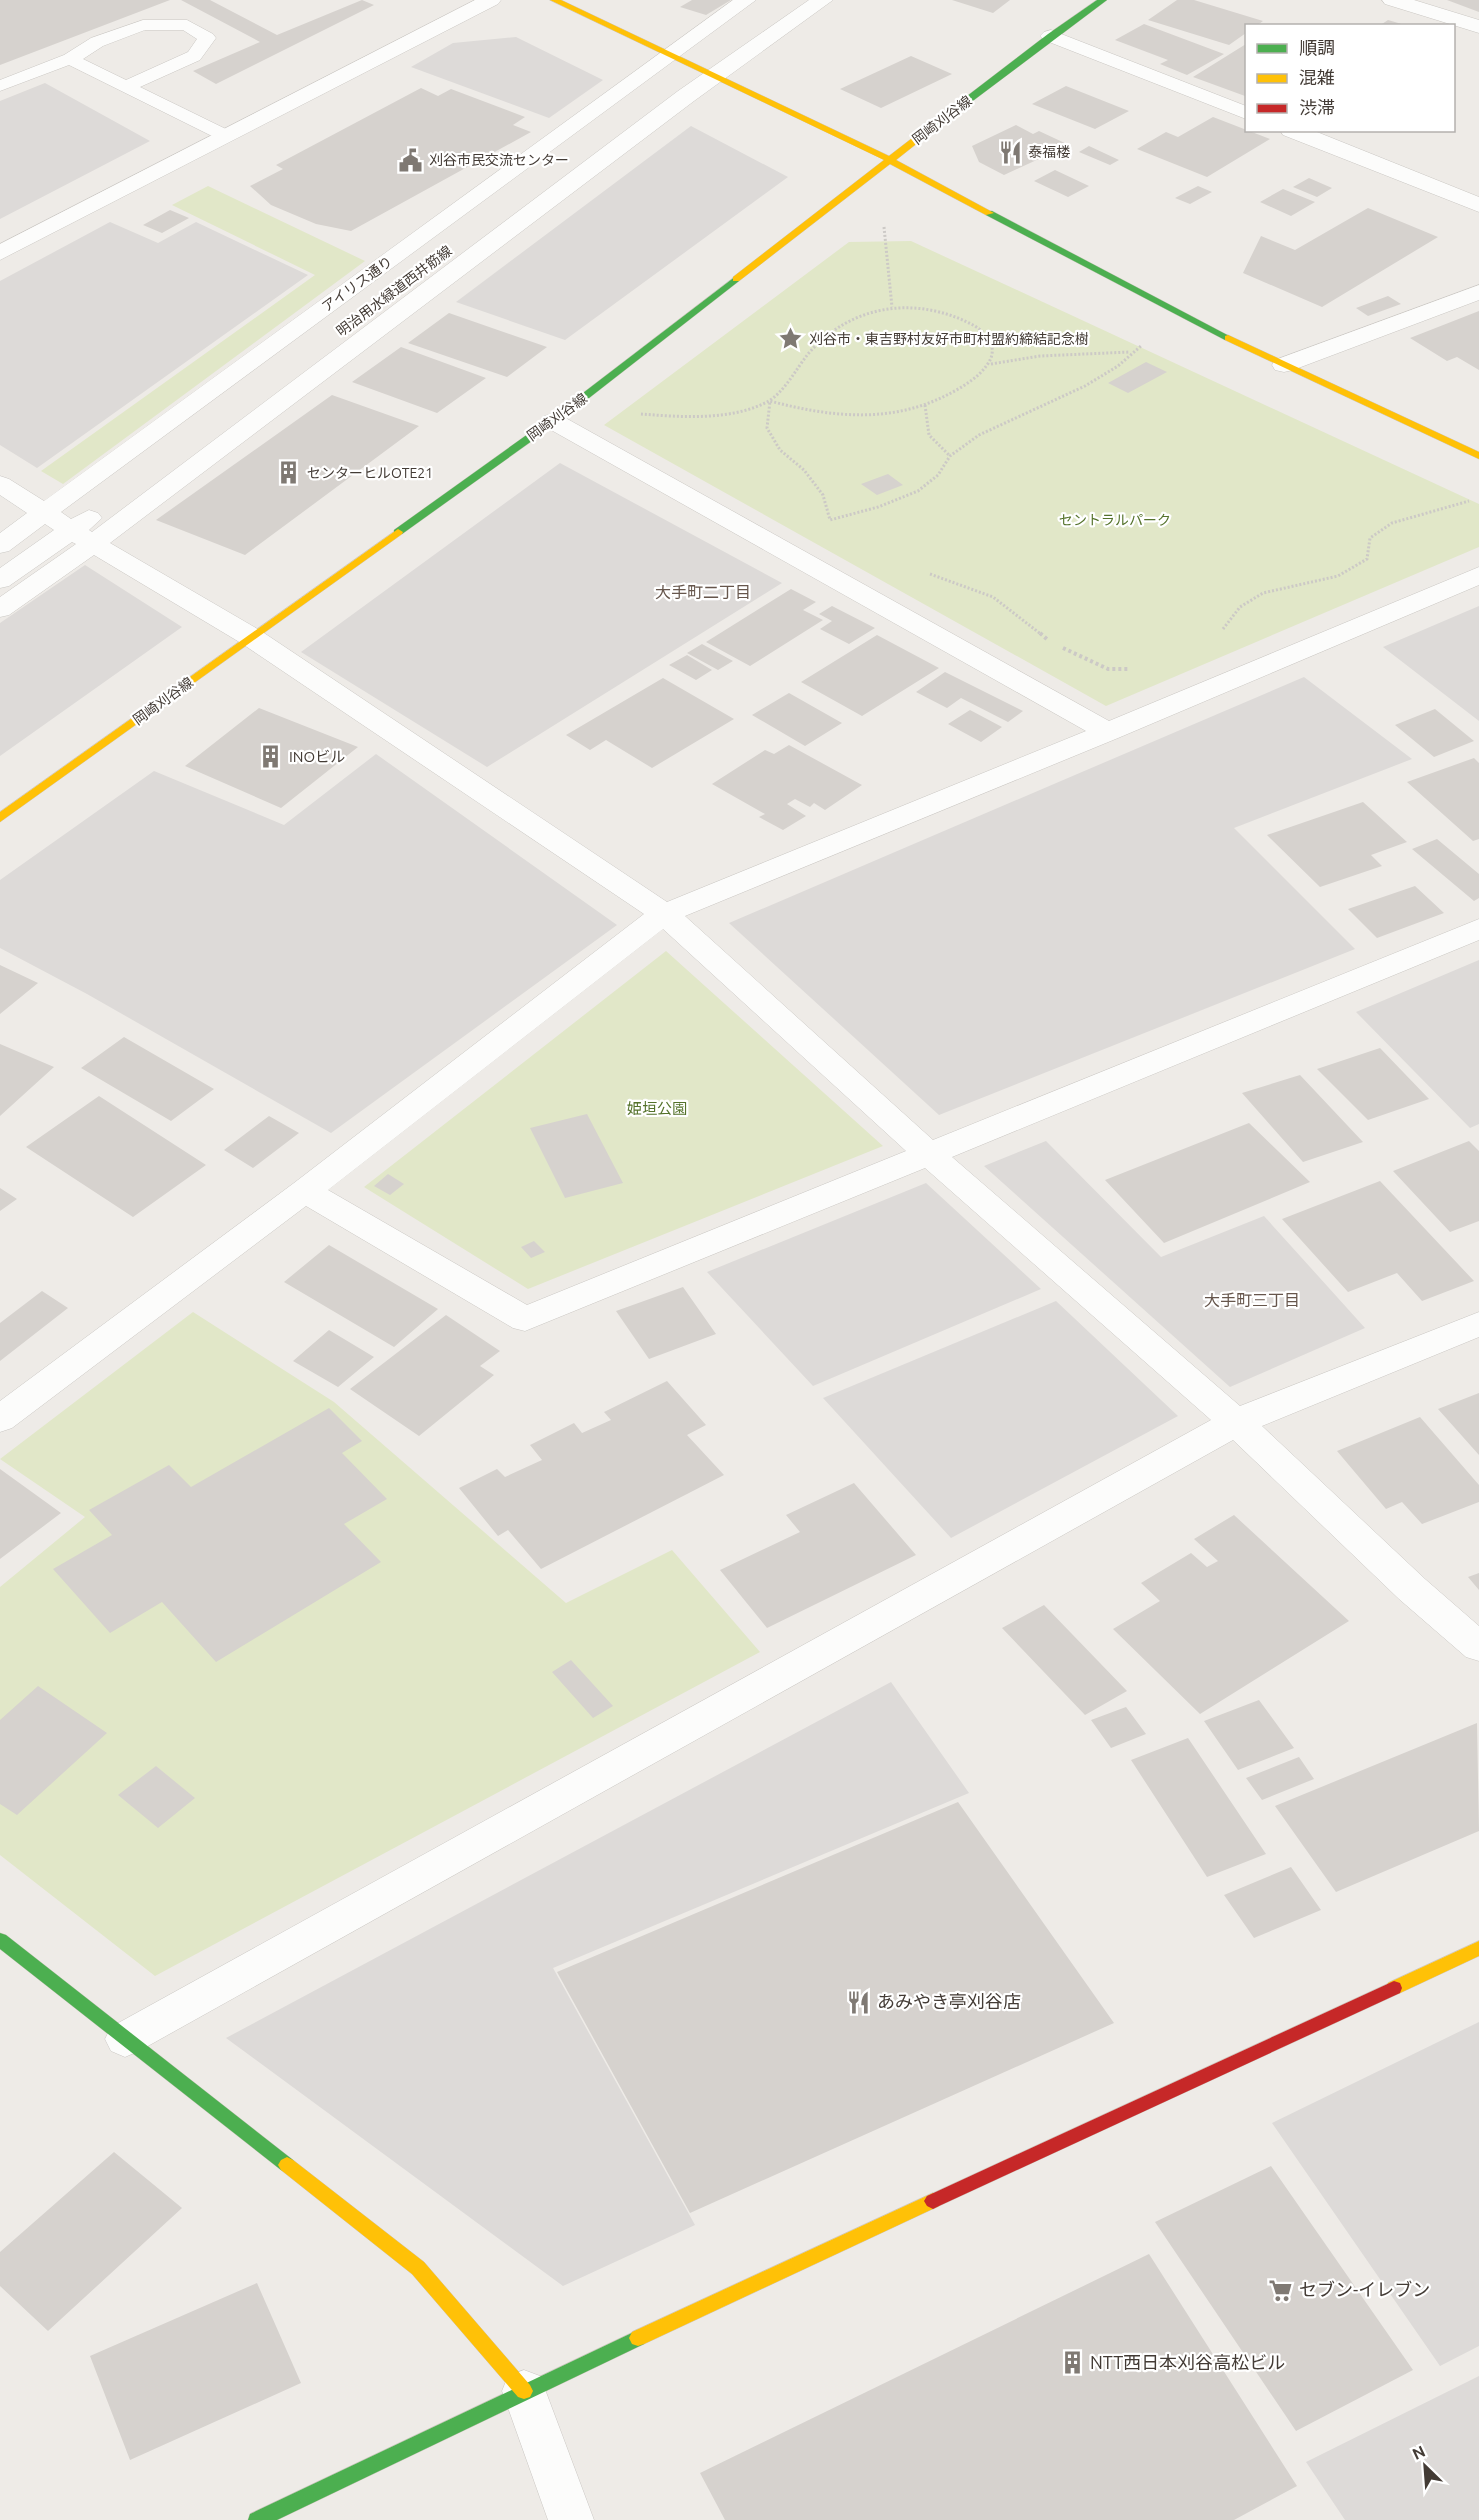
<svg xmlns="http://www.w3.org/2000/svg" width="1479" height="2520" font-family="Ubuntu,'Noto Sans JP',sans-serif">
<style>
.green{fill:#e1e7c8}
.parking{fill:#dddad8}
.building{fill:#d6d2ce}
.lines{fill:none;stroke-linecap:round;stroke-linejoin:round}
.lane-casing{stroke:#cac7c3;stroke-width:1}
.street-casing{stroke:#cac7c3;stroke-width:1}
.fast-casing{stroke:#cfc8c0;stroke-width:1}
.slow-casing{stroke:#cfc8c0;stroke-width:1}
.jam-casing{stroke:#cfc8c0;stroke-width:1}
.path-far1{stroke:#ccc9c6;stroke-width:3;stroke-dasharray:2 2;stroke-linecap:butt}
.path{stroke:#ccc9c6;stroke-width:4;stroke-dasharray:3 3;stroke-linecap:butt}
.lane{fill:#fcfcfb;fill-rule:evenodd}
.street{fill:#fcfcfb;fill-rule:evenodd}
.fast{fill:#4caf50;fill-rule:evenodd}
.slow{fill:#ffc107;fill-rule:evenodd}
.jam{fill:#c62828;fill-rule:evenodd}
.labels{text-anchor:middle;stroke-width:4.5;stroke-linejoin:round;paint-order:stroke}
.far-street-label{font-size:14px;fill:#433b35;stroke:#fff}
.far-poi-label{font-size:14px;fill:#433b35;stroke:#fff;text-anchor:start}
.far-park-label{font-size:14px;fill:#54722b;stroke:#fff}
.poi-label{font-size:15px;fill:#433b35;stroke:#fff;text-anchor:start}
.park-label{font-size:15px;fill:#54722b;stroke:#fff}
.neighbourhood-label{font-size:16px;fill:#66564c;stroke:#fff}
.near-poi-label{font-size:18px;fill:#433b35;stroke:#fff;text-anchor:start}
</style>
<rect width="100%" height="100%" fill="#eeebe7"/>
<!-- green -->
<path class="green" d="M208,186L365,261L63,484L41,471L315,275L172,205Z
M911,241L1479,504V547L1106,706L604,425L849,242Z
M666,951L883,1146L528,1289L364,1187Z
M193,1312L334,1402L566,1603L672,1550L760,1652L155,1976L0,1855V1587L85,1517L0,1459Z"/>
<!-- parking -->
<path class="parking" d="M516,37L603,80L549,118L411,67L453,43Z
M45,83L150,141L0,219V101Z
M691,126L788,177L565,340L456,302Z
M110,222L158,243L196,222L308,275L37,468L0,445V281Z
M560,463L782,583L487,767L301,652Z
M85,565L182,627L0,756V623Z
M1479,606V721L1383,647Z
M1304,677L1412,759L1234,828L1355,949L939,1115L729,923Z
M376,754L617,925L331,1133L87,994L0,948V880L154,771L284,825Z
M1479,960V1124L1470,1128L1356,1012Z
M1046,1141L1161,1257L1264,1216L1365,1328L1230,1387L984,1166Z
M926,1183L1041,1289L813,1386L707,1272Z
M1056,1301L1178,1416L951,1538L823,1398Z
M891,1682L969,1793L553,1968L695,2225L563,2286L226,2038Z
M1479,2022V2346L1440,2366L1272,2123Z
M1479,2376V2520H1345L1306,2462Z"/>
<!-- building -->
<path class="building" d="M0,0H170L0,65Z
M181,0H210L277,35L362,0L374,5L216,84L193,71L260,42Z
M692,0H731L706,15L680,7Z
M952,0H1010L993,13Z
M1177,0H1194L1263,21L1256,26H1246V33L1229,45L1148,20Z
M1448,0H1479V12L1447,0Z
M1388,20L1405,25V26H1379Z
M1144,24L1224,54L1187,75L1160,64L1168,60L1115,40Z
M1246,44L1245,96L1193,77Z
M911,56L952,74L881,108L840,89Z
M1066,86L1129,111L1095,129L1032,104Z
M421,88L438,96L451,89L525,117L513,125L531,132L351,231L316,224L271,205L250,186L283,169L276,165Z
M1213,117L1270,139L1207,177L1137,149L1166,132L1178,137Z
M1016,125L1033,134L1039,131L1069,145L1004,175L979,162L972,146Z
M1089,146L1119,160L1110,165L1079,152Z
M1055,170L1089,186L1068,197L1034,181Z
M1309,178L1332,188L1317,197L1293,187Z
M1198,186L1212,192L1190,204L1175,198Z
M1283,189L1315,202L1291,216L1260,202Z
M1368,208L1438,237L1322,307L1243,273L1261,236L1295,250Z
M170,210L189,218L162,233L143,225Z
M1388,296L1401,304L1368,316L1356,308Z
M1479,311V370L1457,357L1447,361L1410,338Z
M449,313L547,347L507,377L408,343Z
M401,347L486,378L437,413L352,382Z
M1146,362L1167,372L1128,393L1108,383Z
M332,395L419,426L245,555L156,520Z
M888,474L903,485L877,495L861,484Z
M791,589L816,602L803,610L823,620L750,666L706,642Z
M832,606L875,628L849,644L820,629L832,621L819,614Z
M877,635L939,668L862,716L801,682Z
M702,644L733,661L718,670L687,653Z
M687,655L712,670L696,680L669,665Z
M945,672L1023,711L1008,722L961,698L947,708L916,692Z
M663,678L734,719L652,768L606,740L590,750L566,735Z
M789,693L842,723L805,746L752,715Z
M259,708L358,747L281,808L185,766Z
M1435,709L1474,741L1434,757L1395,725Z
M970,710L1002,727L981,742L948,724Z
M789,745L862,785L825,810L814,803L810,807L795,799L787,804L806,816L783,830L759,817L765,814L712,784L765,750L774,754Z
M1474,758L1479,763V839L1473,841L1407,782Z
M1363,802L1407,842L1371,855L1382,866L1320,887L1267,835Z
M1437,839L1479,874V898L1474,901L1412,849Z
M1415,886L1444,913L1377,938L1348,909Z
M0,965L38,983L0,1014Z
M124,1037L214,1089L171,1121L81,1068Z
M0,1044L54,1067L0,1116Z
M1380,1048L1429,1099L1368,1120L1317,1069Z
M1300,1075L1363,1142L1303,1162L1242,1093Z
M99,1096L206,1165L133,1217L26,1147Z
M587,1114L623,1183L565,1198L530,1128Z
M269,1116L299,1133L253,1168L224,1150Z
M1249,1123L1310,1182L1164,1243L1105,1180Z
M1469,1141L1479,1151V1221L1450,1232L1393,1171Z
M388,1174L404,1184L390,1195L374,1186Z
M1380,1181L1474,1281L1422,1301L1397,1273L1348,1292L1282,1219Z
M0,1188L17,1199L0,1211Z
M534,1241L545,1252L531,1258L521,1247Z
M329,1245L438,1309L394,1347L284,1282Z
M683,1287L716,1334L649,1359L616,1311Z
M42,1291L68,1308L0,1361V1323Z
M446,1315L500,1351L480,1366L494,1375L419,1436L350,1389Z
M329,1330L374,1357L338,1387L293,1361Z
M667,1381L706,1425L687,1435L724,1475L541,1569L508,1530L498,1536L459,1488L497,1469L505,1477L542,1460L530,1445L574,1423L582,1433L611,1420L604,1412Z
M1479,1393V1455L1438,1409Z
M329,1408L362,1441L342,1453L387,1499L344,1524L381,1562L216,1662L162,1602L110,1633L53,1569L112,1535L89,1510L169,1465L191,1487Z
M1420,1417L1479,1485V1502L1422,1524L1402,1502L1386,1509L1337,1451Z
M0,1469L61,1513L0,1559Z
M854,1483L916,1555L767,1628L720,1570L800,1532L786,1515Z
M1234,1515L1349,1621L1200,1714L1113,1629L1160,1601L1141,1583L1191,1553L1207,1567L1218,1561L1194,1539Z
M1479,1573V1590L1468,1577Z
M1044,1605L1127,1691L1085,1715L1002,1628Z
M571,1660L613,1706L593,1718L552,1672Z
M38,1686L107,1733L17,1815L0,1804V1720Z
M1259,1700L1294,1748L1238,1770L1204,1721Z
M1126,1707L1146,1734L1111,1748L1091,1720Z
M1477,1723L1479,1831L1336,1892L1275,1806Z
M1188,1738L1266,1854L1207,1877L1131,1760Z
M1299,1757L1314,1779L1262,1800L1246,1778Z
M156,1766L195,1798L158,1828L118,1795Z
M958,1802L1114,2023L690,2213L557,1972Z
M1291,1867L1321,1910L1254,1938L1224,1895Z
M114,2152L182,2208L48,2331L0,2286V2252Z
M1271,2166L1413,2370L1296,2431L1155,2222Z
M1149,2254L1297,2486L1234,2520H725L700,2473Z
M257,2283L301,2383L130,2460L90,2356Z"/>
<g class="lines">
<defs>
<path id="lane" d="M143,20H187L213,34L216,38L200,60L140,87L232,132L235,136L232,140H220L69,65L0,91V80L64,55L91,38ZM145,30H183L197,39L188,52L126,80L83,59L103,46Z"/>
<path id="street" d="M475,0H501L498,4L0,260V244Z
M733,0H756L61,512L71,519L89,510L98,513L102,518L89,530L92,532L678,91L809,0H833L694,101L110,543L261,631L667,902L1086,731L544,426L541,421L544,416L553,414L562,416L1109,721L1479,567V585L1118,738L685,916L933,1140L1479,919V940L952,1157L1240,1406L1479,1312V1337L1262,1426L1425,1579L1479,1626V1661L1466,1657L1399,1599L1233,1440L139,2051L125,2057L111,2051L105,2039L111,2027L1211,1420L925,1168L525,1331L513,1328L306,1206L12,1428L0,1432V1401L294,1183L644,914L241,643L94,555L9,615L0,617V597L76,544L72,542L9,586L0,588V568L54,530L45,524L9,551L0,553V533L27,513L0,495V476L9,479L44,501ZM663,929L906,1151L527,1305L328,1190Z
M1382,0H1414L1479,20V33L1385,4Z
M1051,30L1246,106V119L1044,40L1040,36L1044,32Z
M1280,130H1312L1479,197V212L1283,135Z
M1479,285V300L1293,370L1284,372L1275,370L1272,365L1275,360Z
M524,2370L540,2376L594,2520H548L502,2391L508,2376Z"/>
<path id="fast" d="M1097,0H1107L930,133H924V129L1048,34Z
M986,211H992L1233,338L1225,340L986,215Z
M736,276L739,277V281L557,423L402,534H394V530L549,419Z
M0,1933L6,1935L293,2160L296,2165L293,2170L287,2173L281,2170L0,1949Z
M638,2330L644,2332L647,2338L644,2344L277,2520H248L250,2514Z"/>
<path id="slow" d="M550,0H561L889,156L924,129H930V133L896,160L994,213L986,215L890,164L739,281H733V277L884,160Z
M1228,335L1479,452V459L1225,340V336Z
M398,529L403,532L402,534L0,822V812Z
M1479,1941V1956L1400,1993L1394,1995L1388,1993L1386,1988L1388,1983Z
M287,2157L293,2160L424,2262L530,2385L533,2391L530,2397L524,2399L518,2397L412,2274L281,2170L278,2165L281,2160Z
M933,2193L939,2196L942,2201L939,2206L644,2344L638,2346L632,2344L629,2338L632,2332Z"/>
<path id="jam" d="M1394,1981L1400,1983L1402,1988L1400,1993L939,2206L933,2209L927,2206L924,2201L927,2196Z"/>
</defs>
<!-- lane casing -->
<use href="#lane" class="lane-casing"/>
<!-- street casing -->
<use href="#street" class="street-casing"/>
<!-- fast casing -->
<use href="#fast" class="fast-casing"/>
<!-- slow casing -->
<use href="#slow" class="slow-casing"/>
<!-- jam casing -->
<use href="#jam" class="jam-casing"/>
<!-- path-far1 -->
<path class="path-far1" d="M884,227L892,307
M991,364L1040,356L1130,352
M925,405L929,435L950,456
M641,414C681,417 730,421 767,402C784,393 796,369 808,354C851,304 916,295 973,325C989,334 999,349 987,365C978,378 961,388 947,395C890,424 830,417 770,401L767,428L780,450L804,470L823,495L830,520L878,507L918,491L938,475L950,456L979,435L1085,386L1118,366L1141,346
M930,574L993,597L1042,635
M1223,629L1240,607L1263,593L1338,576L1367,559L1370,538L1392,523L1469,501"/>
<!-- path -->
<path class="path" d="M1040,633L1048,640
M1063,648L1108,669H1128"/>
<!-- lane -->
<use href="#lane" class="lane"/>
<!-- street -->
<use href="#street" class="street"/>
<!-- fast -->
<use href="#fast" class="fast"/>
<!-- slow -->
<use href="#slow" class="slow"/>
<!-- jam -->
<use href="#jam" class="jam"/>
</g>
<!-- icons -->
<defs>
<symbol id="restaurant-bare" viewBox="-9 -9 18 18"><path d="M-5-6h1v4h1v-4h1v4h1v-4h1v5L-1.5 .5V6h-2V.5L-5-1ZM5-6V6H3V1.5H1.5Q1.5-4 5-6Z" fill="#7f7973" stroke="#fff" stroke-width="2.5" paint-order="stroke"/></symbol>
<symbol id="civic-bare" viewBox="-9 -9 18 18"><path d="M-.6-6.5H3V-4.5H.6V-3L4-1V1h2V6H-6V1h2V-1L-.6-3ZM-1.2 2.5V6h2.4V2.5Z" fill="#7f7973" stroke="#fff" stroke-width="2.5" paint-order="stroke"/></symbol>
<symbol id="sight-bare" viewBox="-9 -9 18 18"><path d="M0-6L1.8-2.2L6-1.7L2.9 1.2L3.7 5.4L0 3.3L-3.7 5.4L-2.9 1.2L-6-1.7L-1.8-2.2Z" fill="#7f7973" stroke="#fff" stroke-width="2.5" paint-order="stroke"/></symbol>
<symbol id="building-bare" viewBox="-9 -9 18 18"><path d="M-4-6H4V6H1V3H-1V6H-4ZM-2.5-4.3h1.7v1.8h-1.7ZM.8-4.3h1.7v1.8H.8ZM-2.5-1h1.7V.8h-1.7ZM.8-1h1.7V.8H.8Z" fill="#7f7973" stroke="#fff" stroke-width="2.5" paint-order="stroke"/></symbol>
<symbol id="supermarket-bare" viewBox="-9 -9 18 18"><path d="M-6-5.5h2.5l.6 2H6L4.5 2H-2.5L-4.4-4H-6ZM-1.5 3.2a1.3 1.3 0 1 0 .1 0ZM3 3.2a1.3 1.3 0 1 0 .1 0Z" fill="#7f7973" stroke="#fff" stroke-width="2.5" paint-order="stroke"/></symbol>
</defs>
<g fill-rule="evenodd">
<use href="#restaurant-bare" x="994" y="136" width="33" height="33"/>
<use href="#civic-bare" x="394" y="144" width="33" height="33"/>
<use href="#sight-bare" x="774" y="322" width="33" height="33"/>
<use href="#building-bare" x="272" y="456" width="33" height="33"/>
<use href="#building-bare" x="254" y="740" width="33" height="33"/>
<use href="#restaurant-bare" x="842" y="1986" width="33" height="33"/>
<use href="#supermarket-bare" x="1264" y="2274" width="33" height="33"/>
<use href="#building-bare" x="1056" y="2346" width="33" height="33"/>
</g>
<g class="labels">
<!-- far-street labels -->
<g class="far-street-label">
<text transform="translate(942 120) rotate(-37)" y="5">岡崎刈谷線</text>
<text transform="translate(357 284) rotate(-36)" y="5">アイリス通り</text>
<text transform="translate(394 291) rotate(-37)" y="5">明治用水緑道西井筋線</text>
<text transform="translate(557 417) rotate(-36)" y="5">岡崎刈谷線</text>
<text transform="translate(163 701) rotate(-36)" y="5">岡崎刈谷線</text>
</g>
<!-- far-poi labels -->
<g class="far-poi-label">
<text x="1028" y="157">泰福楼</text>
<text x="429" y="165">刈谷市民交流センター</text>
<text x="809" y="344">刈谷市・東吉野村友好市町村盟約締結記念樹</text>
<text x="307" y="478">センターヒルOTE21</text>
</g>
<!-- far-park labels -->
<g class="far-park-label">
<text x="1115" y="525">セントラルパーク</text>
</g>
<!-- poi labels -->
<g class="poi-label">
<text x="289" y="762">INOビル</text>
</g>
<!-- park labels -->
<g class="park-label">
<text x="657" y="1114">姫垣公園</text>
</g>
<!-- neighbourhood labels -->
<g class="neighbourhood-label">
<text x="703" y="598">大手町二丁目</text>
<text x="1252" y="1306">大手町三丁目</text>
</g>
<!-- near-poi labels -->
<g class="near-poi-label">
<text x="877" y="2008">あみやき亭刈谷店</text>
<text x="1299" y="2296">セブン-イレブン</text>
<text x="1090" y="2369">NTT西日本刈谷高松ビル</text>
</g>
</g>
<!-- legend -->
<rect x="1245" y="24" width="210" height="108" fill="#ffffff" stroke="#b4b1ae" stroke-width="1.5"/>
<rect x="1257" y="44" width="30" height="9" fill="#4caf50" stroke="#b4b1ae" stroke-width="1.5"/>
<text x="1299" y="54" font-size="18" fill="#433b35">順調</text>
<rect x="1257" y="74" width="30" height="9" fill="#ffc107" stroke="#b4b1ae" stroke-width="1.5"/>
<text x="1299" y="84" font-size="18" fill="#433b35">混雑</text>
<rect x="1257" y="104" width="30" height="9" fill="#c62828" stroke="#b4b1ae" stroke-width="1.5"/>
<text x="1299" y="114" font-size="18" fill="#433b35">渋滞</text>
<!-- north arrow -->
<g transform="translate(1425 2466) rotate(335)" stroke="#ffffff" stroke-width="4.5" paint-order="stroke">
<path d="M0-4.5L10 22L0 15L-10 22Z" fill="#433b35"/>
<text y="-9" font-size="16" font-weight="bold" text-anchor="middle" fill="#433b35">N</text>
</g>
</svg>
